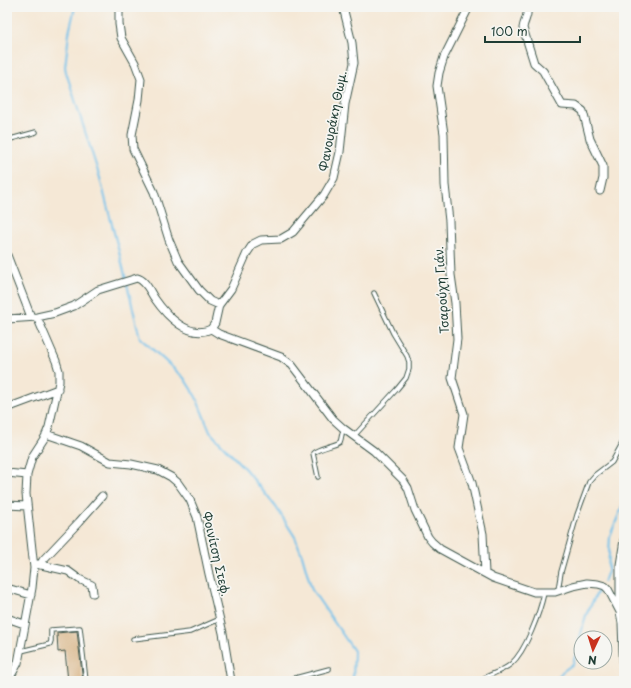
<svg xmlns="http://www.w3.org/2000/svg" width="631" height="688" font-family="'Playpen Sans',sans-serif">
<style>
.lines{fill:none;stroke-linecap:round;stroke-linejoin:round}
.stream{stroke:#70c1eb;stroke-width:2}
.building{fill:#d7b181}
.service-casing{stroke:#3f574c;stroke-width:5.5}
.minor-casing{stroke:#3f574c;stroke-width:9}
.service{stroke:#fff;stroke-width:3.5}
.minor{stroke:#fff;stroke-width:7}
.labels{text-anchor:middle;stroke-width:3.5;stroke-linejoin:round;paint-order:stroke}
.street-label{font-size:12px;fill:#1f3d34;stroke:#f6f6f2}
</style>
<rect width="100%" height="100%" fill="#f6f6f2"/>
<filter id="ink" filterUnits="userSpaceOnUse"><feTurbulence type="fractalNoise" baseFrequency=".025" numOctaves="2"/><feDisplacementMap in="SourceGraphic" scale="8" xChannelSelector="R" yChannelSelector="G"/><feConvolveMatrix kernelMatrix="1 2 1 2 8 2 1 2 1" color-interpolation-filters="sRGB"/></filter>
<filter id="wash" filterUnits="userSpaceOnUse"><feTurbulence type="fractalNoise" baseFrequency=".012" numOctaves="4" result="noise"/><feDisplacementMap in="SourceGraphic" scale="16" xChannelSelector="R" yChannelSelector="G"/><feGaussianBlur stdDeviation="0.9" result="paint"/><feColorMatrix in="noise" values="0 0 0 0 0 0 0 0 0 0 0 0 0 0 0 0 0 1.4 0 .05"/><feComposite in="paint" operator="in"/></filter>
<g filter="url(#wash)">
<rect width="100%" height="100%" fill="#f5e8d6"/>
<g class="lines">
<!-- stream -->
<path class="stream" d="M75,7L69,33L65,67L66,72L100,178L126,279
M127,284L140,338L184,378L196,397L210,432L245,469L276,507L295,537L302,555L312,590L354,651L353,681
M604,582L608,571L610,536L624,502
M556,681L562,672L573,664L586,615L599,589"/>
</g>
<g id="blocks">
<!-- building -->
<path class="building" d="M77,631L83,681H68L65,651L58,652L57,633Z"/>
</g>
</g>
<g filter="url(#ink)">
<use href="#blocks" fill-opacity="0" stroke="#3f574c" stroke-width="1"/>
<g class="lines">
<defs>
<path id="service" d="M7,140L36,132
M354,436L397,389L406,378L409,369V362L407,356L393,333L374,293
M318,477L313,453C319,448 337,445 340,442C342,438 341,433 344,429
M558,590L561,572L577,515L589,482L595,475L612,462L624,440
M133,639L190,632L220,619
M21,651L50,644L51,641V630L80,628L86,681
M486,677C494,673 504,670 511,664C526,651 540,612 544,593
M284,681L329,669"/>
<path id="minor" d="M119,7V24L121,38L135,63L141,79L139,100L132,135L133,149L154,192L169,240L178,261L199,290L210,301L219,305
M469,7L444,57L439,73L437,86L444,134L445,185L449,221L451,275L455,303L457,339L452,378L464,414L459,448L472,483L483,534L485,573
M527,7C529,16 524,20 523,28L534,63L543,71L562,105L576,106L583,111L590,139L603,166V178L600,191
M7,255L31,317
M7,319L37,317L55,313L74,306L98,290L137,278C146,280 150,292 155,299C166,315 189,340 211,329
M211,329L219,334L281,357L292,365L333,419L344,429L374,451L403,480L408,488L415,510L428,537L432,542L440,549L493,578L534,592H555L573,586L587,583L598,584L605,586L608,589L620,612L622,623L624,679
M211,329L215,323L219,305L231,289L247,253L253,244L261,240L281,239L293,232L324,195L334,178L340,152L345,104L354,63L352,43L343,7
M7,408L58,389
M46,434L81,446L110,462L131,464L158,470L171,477L178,483L190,500L197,517L209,574L223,633L231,681
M7,473L27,475
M7,505L27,506
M37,564L68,571L79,579L92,585L93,593
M40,565L43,560L79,522L102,496
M7,588L31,595
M620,611V565L624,540
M7,618L24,624
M8,681L18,663L32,588L34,568L26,494L27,475L32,457L45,437L49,427L59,382V371L56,361L37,317"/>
</defs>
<!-- service casing -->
<use href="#service" class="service-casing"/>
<!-- minor casing -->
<use href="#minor" class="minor-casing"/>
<!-- service -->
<use href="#service" class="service"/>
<!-- minor -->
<use href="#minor" class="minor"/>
</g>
</g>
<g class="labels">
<!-- street labels -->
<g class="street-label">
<text transform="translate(333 121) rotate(-79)" y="4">Φανουράκη Θωμ.</text>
<text transform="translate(442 290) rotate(-94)" y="4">Τσαρούχη Γιάν.</text>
<text transform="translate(216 554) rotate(77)" y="4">Φοινίτση Στεφ.</text>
</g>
</g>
<!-- margin -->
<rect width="631" height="688" fill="none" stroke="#f6f6f2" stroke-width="24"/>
<!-- north arrow -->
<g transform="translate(593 650) rotate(184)"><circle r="19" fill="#f6f6f2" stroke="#a0aca6"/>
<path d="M0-3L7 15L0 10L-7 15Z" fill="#c8321e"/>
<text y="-6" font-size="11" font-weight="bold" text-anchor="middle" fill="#1f3d34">N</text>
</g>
<!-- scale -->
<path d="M485 36v6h95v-6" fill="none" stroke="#1f3d34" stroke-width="2"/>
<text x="491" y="36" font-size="12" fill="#1f3d34" stroke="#f6f6f2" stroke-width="3" paint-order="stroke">100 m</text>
</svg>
